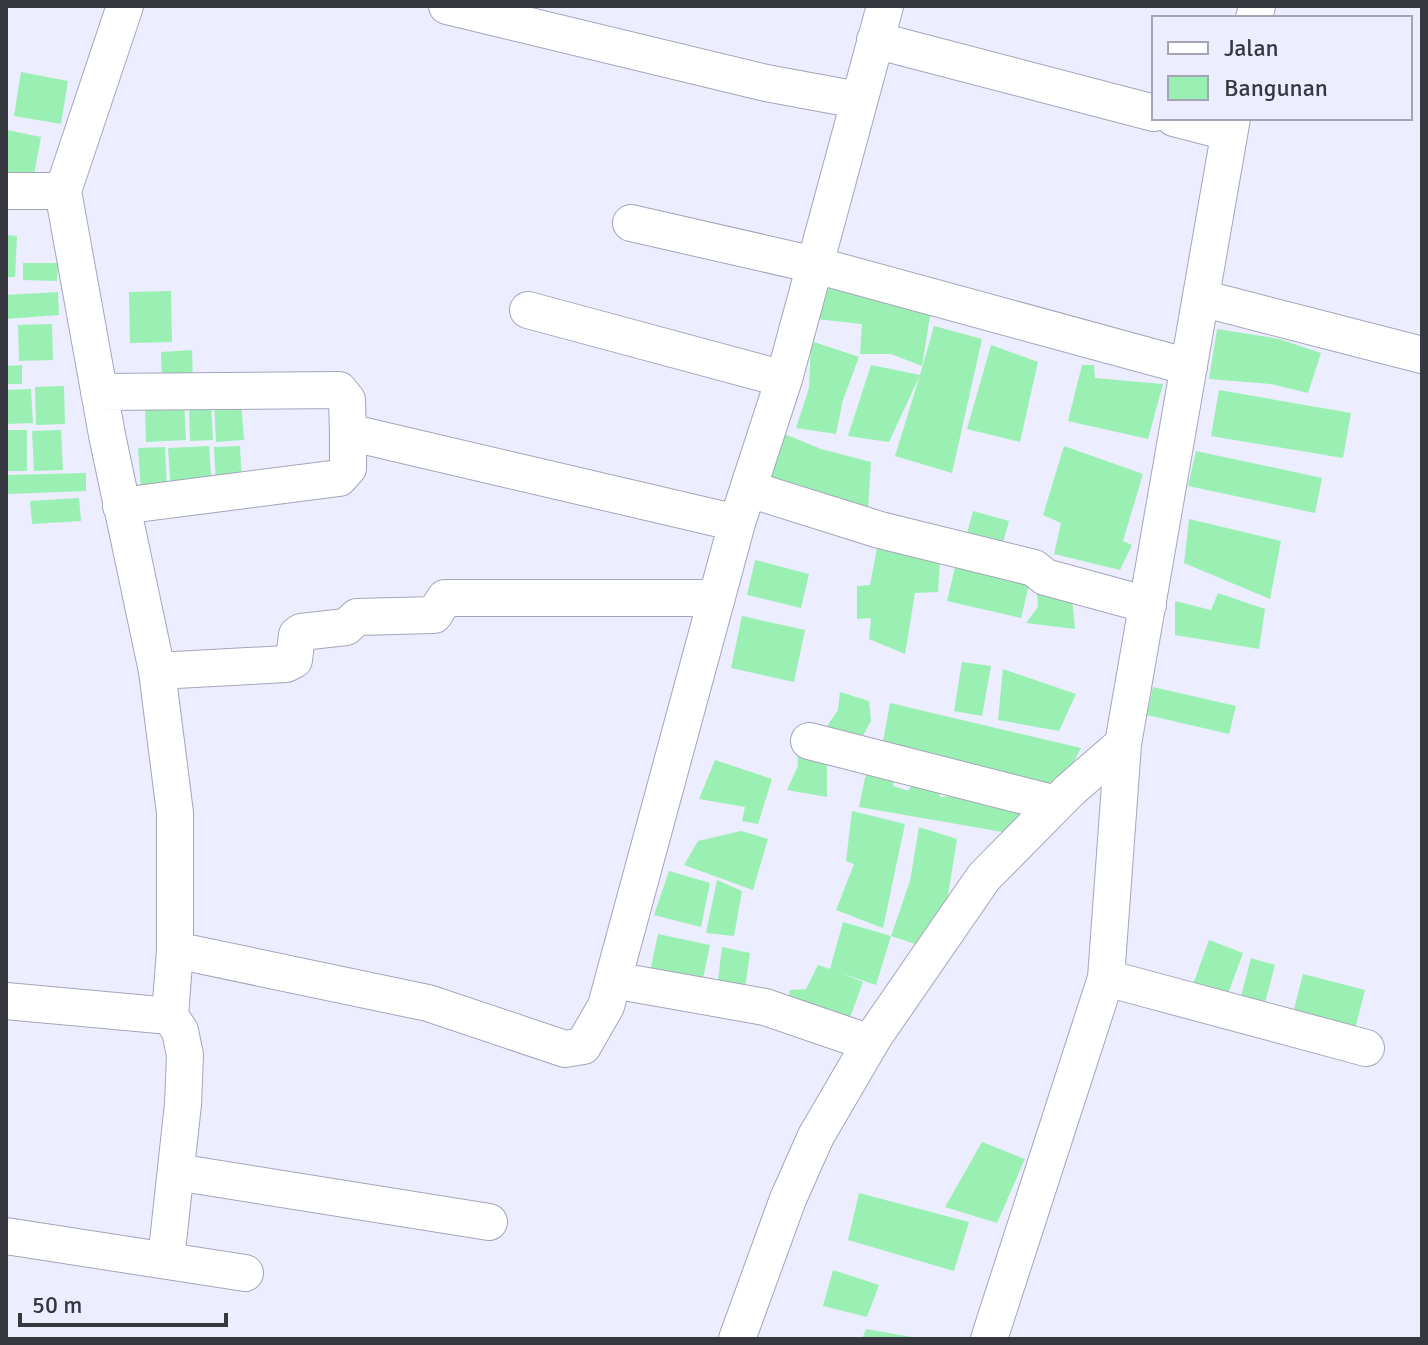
<svg xmlns="http://www.w3.org/2000/svg" width="1428" height="1345" font-family="Signika,sans-serif">
<style>
.building{fill:#99f0b2}
.lines{fill:none;stroke-linecap:round;stroke-linejoin:round}
.minor-casing{stroke:#a4a5ba;stroke-width:38}
.minor{stroke:#fff;stroke-width:36}
</style>
<rect width="100%" height="100%" fill="#ecedff"/>
<!-- building -->
<path class="building" d="M21,72L68,81L61,124L14,116Z
M7,130L41,137L33,180L6,175Z
M6,235L17,236L15,277H6Z
M23,263H58L57,281L23,280Z
M821,287L914,307L930,316L922,366L891,354H860L862,324L816,319Z
M171,291L172,342L130,343L129,292Z
M58,292L59,315L6,319V295Z
M52,324L53,360L19,361L18,325Z
M934,326L982,339L952,473L895,456L920,375L889,442L848,436L871,365L920,375Z
M1217,329L1279,339L1321,353L1308,393L1271,384L1209,379Z
M811,341L859,357L843,400L836,434L796,428L809,388Z
M991,345L1038,362L1020,442L967,429Z
M192,350L193,384L162,386L161,352Z
M22,365V384H6V366Z
M1082,365H1094L1095,378L1163,384L1148,439L1068,421Z
M64,386L65,424L36,425L35,387Z
M31,389L33,423L6,424V390Z
M1219,390L1351,413L1343,458L1211,436Z
M184,401L186,440L146,442L145,403Z
M241,401L244,440L216,442L214,402Z
M189,403H211L213,440L190,441Z
M6,430H27V471H6Z
M61,430L63,470L34,471L32,431Z
M782,433L821,449L871,462L868,509L767,490Z
M209,446L212,489L171,492L168,448Z
M240,446L242,485H216L214,447Z
M1064,446L1143,474L1123,541L1132,545L1120,570L1054,554L1061,523L1043,515Z
M165,447L167,488L141,490L138,448Z
M1196,451L1322,478L1315,513L1188,486Z
M86,473V491L7,494V475Z
M79,498L81,521L32,524L30,501Z
M973,511L1009,521L999,557L963,548Z
M1189,519L1281,541L1270,599L1184,563Z
M877,548L940,560L938,592L915,593L905,654L869,639L871,618L857,619V586L870,585Z
M755,560L809,574L801,608L747,595Z
M955,567L1029,585L1021,618L947,601Z
M1037,589L1072,597L1075,629L1026,623L1038,607Z
M1218,593L1265,609L1259,649L1175,635V601L1211,610Z
M742,616L805,630L794,682L731,668Z
M962,662L991,666L982,716L954,711Z
M1003,669L1076,694L1059,731L998,720Z
M1153,687L1236,706L1229,734L1147,715Z
M840,692L869,701L871,721L861,739L827,726L838,710Z
M890,703L1081,748L1060,789L882,747Z
M797,747L827,755V797L787,790L798,766Z
M715,760L772,779L758,824L742,821L745,807L699,799Z
M866,773L895,775L893,786L908,791L915,780L938,785L940,797L985,793L1020,806L1014,834L859,807Z
M852,811L905,824L883,928L836,910L854,864L846,861Z
M919,827L957,839L948,895L930,949L891,936L876,985L841,973L863,982L848,1023L788,1003L790,990L806,989L818,965L830,969L843,922L891,936L910,881Z
M741,831L768,839L753,890L684,865L698,841Z
M669,871L710,883L701,927L654,915Z
M717,880L742,891L734,936L706,933Z
M658,934L710,945L700,993L647,986Z
M1209,940L1243,953L1225,1002L1191,990Z
M722,947L750,953L743,1002L716,997Z
M1251,958L1275,965L1263,1010L1239,1004Z
M1303,974L1365,990L1354,1033L1292,1017Z
M982,1142L1025,1159L997,1223L945,1207Z
M859,1193L969,1222L954,1271L848,1240Z
M833,1270L879,1285L867,1317L823,1306Z
M866,1329L912,1337V1339H862Z"/>
<g class="lines">
<defs>
<path id="minor" d="M125,6L63,191L107,435L157,671L175,813V950L170,1016L180,1031L185,1055L183,1104L166,1260
M447,6L766,83L858,100
M1254,18L1257,6
M875,40L1154,113
M1174,118L1228,132
M6,191H63
M631,223L815,265L1189,367
M1201,298L1422,355
M528,310L784,379
M99,392L339,390L347,400L348,432L737,523
M749,489L880,530L1034,568L1045,577L1148,605
M121,506L339,478L348,468V432
M157,671L286,664L294,660L297,635L301,632L346,627L357,617L434,615L445,598H717
M809,741L1056,804
M175,950L428,1003L565,1049L583,1046L606,1006L737,523L784,379L885,6
M1106,978L1366,1048
M613,980L765,1007L870,1043
M6,1001L170,1016
M176,1172L489,1222
M6,1236L245,1273
M737,1339L788,1199L816,1136L875,1035L984,877L1070,790L1123,744
M989,1339L1106,978L1123,744L1232,118"/>
</defs>
<!-- minor casing -->
<use href="#minor" class="minor-casing"/>
<!-- minor -->
<use href="#minor" class="minor"/>
</g>
<!-- border -->
<rect width="1428" height="1345" fill="none" stroke="#373740" stroke-width="16"/>
<!-- legend -->
<rect x="1152" y="16" width="260" height="104" fill="#ecedff" stroke="#a4a4b3" stroke-width="2"/>
<rect x="1168" y="42" width="40" height="12" fill="#ffffff" stroke="#a4a4b3" stroke-width="2"/>
<text x="1224" y="56" font-size="24" fill="#373740">Jalan</text>
<rect x="1168" y="76" width="40" height="24" fill="#99f0b2" stroke="#a4a4b3" stroke-width="2"/>
<text x="1224" y="96" font-size="24" fill="#373740">Bangunan</text>
<!-- scale -->
<path d="M20 1313v12h206v-12" fill="none" stroke="#373740" stroke-width="4"/>
<text x="32" y="1313" font-size="24" fill="#373740" stroke="#ecedff" stroke-width="6" paint-order="stroke">50 m</text>
</svg>
